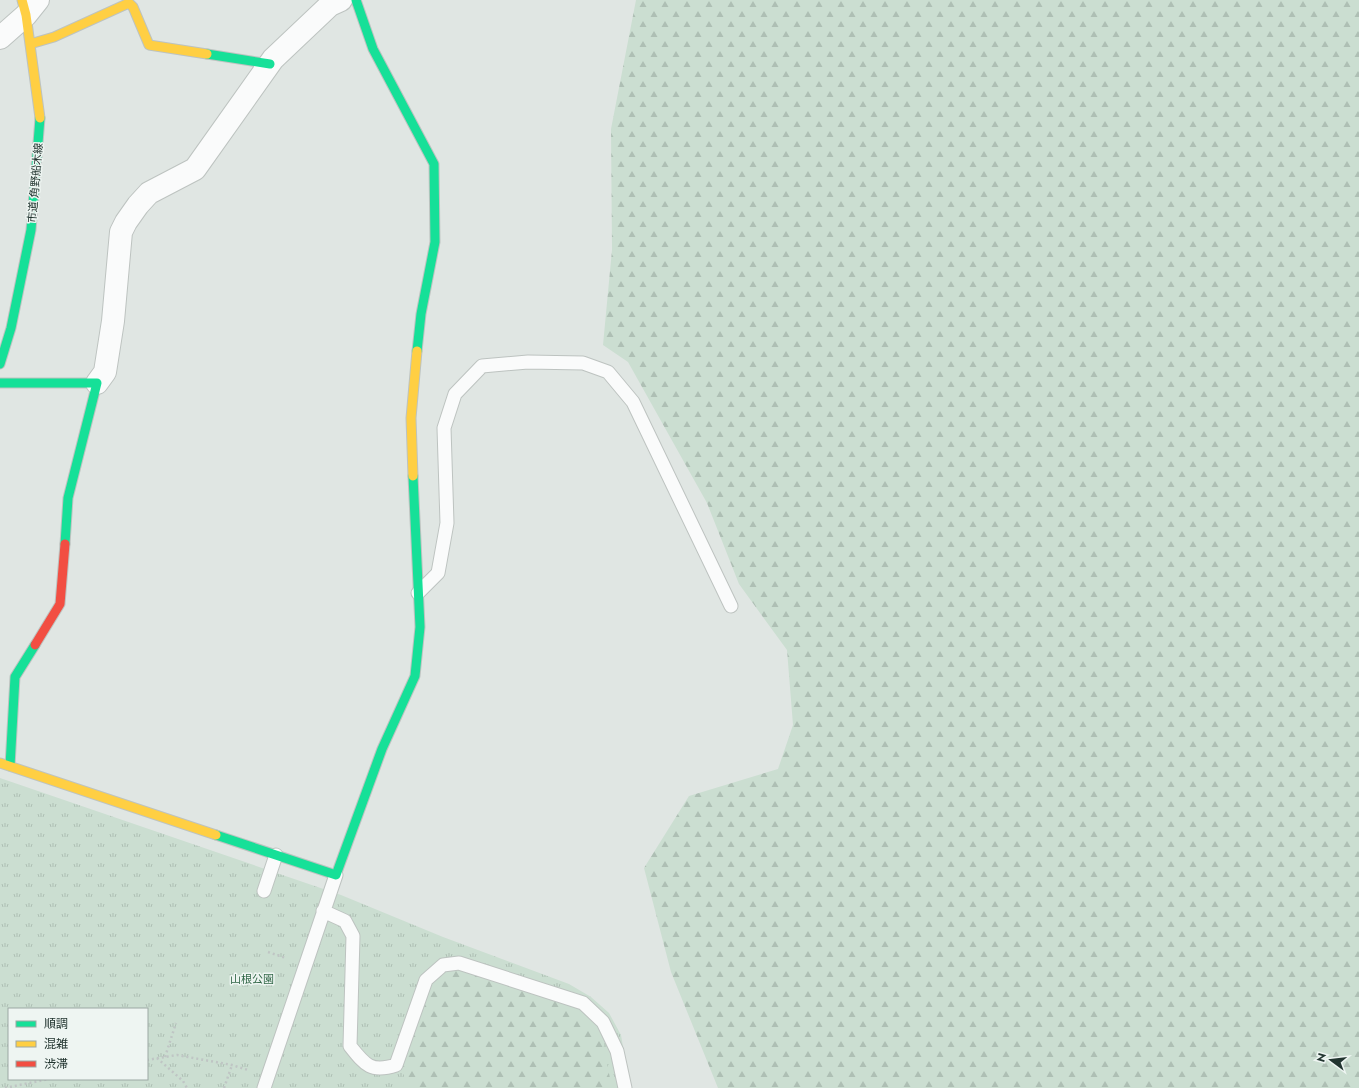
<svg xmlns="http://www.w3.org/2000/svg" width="1359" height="1088" font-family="Jost,'Noto Sans JP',sans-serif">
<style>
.grass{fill:url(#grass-tufts);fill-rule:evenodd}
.forest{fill:url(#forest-firs)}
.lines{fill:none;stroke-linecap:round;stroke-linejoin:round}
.lane-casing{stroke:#bdc3c0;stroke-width:15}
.street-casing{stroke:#bdc3c0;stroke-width:24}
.fast-casing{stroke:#bdc3c0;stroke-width:11}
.slow-casing{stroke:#bdc3c0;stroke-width:11}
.jam-casing{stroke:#bdc3c0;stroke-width:11}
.path{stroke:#bfc5c4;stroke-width:2.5;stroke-dasharray:2 3;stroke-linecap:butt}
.lane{stroke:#fafbfb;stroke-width:13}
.street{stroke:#fafbfb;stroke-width:22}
.fast{stroke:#16e098;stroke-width:9}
.slow{stroke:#ffcf43;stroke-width:9}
.jam{stroke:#f24e42;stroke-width:9}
.labels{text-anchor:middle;stroke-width:3;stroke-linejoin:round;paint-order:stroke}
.street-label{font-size:11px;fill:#223530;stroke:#eef5f2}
.park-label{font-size:11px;fill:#316747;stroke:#eef5f2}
</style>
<defs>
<pattern id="grass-tufts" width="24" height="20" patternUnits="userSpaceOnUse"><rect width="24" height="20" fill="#cbded1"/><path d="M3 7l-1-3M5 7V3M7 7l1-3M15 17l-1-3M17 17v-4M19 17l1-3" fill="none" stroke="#aebfb4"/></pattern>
<pattern id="forest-firs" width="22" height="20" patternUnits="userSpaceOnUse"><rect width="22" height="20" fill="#cbded1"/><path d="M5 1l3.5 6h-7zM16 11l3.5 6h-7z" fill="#aebfb4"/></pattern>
</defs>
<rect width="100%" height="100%" fill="#e0e6e3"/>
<!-- grass -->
<path class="grass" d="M0,778L341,895L443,937L569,984L591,997L609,1013L621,1035L630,1088H0ZM9,1009H147V1079H9Z"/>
<!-- forest -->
<path class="forest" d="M636,0H1359V1088H718L671,972L644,868L689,796L778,769L793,725L787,650L739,584L707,503L628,362L603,345L612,250L611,129Z
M454,969L571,1005L601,1034L612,1088H407L402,1068L429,990L439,975Z"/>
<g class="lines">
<defs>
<path id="lane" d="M418,593L438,573L447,523L444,428L455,394L482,366L528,362L583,363L608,372L633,402L731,606
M264,891L276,855
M323,911L345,921L353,936L350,1046C365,1065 371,1073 396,1065L426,980L443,965L459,963L583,1003L603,1022L617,1051L625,1088
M264,1088L336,875"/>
<path id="street" d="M0,38L26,15L38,0
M97,383L105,372L113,321L120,243L121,232L126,222L138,205L149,193L195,169L273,59L330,5L341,0"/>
<path id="fast" d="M356,0L373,49L434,164L435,242L421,314L417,351
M207,54L270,64
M0,364L11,328L31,230L40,118
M0,383H97L68,498L65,544
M10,766L15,677L35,645
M216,835L336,875L382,749L415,676L420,627L413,476"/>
<path id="slow" d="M22,0L26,15L40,118
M30,44L54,37L129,3L133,7L149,45L207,54
M413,476L411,418L417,351
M0,763L216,835"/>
<path id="jam" d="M35,645L60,604L65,544"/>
</defs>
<!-- lane casing -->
<use href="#lane" class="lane-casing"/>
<!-- street casing -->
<use href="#street" class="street-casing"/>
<!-- fast casing -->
<use href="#fast" class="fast-casing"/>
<!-- slow casing -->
<use href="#slow" class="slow-casing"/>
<!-- jam casing -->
<use href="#jam" class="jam-casing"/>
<!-- path -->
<path class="path" d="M268,952L286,958
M165,1057L176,1023
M157,1058L183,1081L187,1088
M147,1060L177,1055L232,1065L248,1070
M5,1088L49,1079
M224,1088L232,1065"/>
<!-- lane -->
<use href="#lane" class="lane"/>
<!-- street -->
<use href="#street" class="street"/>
<!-- fast -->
<use href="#fast" class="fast"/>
<!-- slow -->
<use href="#slow" class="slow"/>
<!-- jam -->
<use href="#jam" class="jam"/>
</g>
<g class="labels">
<!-- street labels -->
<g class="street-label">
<text transform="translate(35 183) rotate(-85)" y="4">市道 角野船木線</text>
</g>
<!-- park labels -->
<g class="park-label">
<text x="252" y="983">山根公園</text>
</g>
</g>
<!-- legend -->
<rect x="8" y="1008" width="140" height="72" fill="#eef5f2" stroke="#9ca8a4"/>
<rect x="16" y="1021" width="20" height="6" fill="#16e098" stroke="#9ca8a4"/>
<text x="44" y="1028" font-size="12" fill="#223530">順調</text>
<rect x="16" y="1041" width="20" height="6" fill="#ffcf43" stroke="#9ca8a4"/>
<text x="44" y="1048" font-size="12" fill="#223530">混雑</text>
<rect x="16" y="1061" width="20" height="6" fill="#f24e42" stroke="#9ca8a4"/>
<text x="44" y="1068" font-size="12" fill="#223530">渋滞</text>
<!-- north arrow -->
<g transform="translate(1331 1060) rotate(285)" stroke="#eef5f2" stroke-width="3" paint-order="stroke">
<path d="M0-3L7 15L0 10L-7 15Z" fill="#223530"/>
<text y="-6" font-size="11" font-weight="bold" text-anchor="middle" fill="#223530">N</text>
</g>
</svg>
